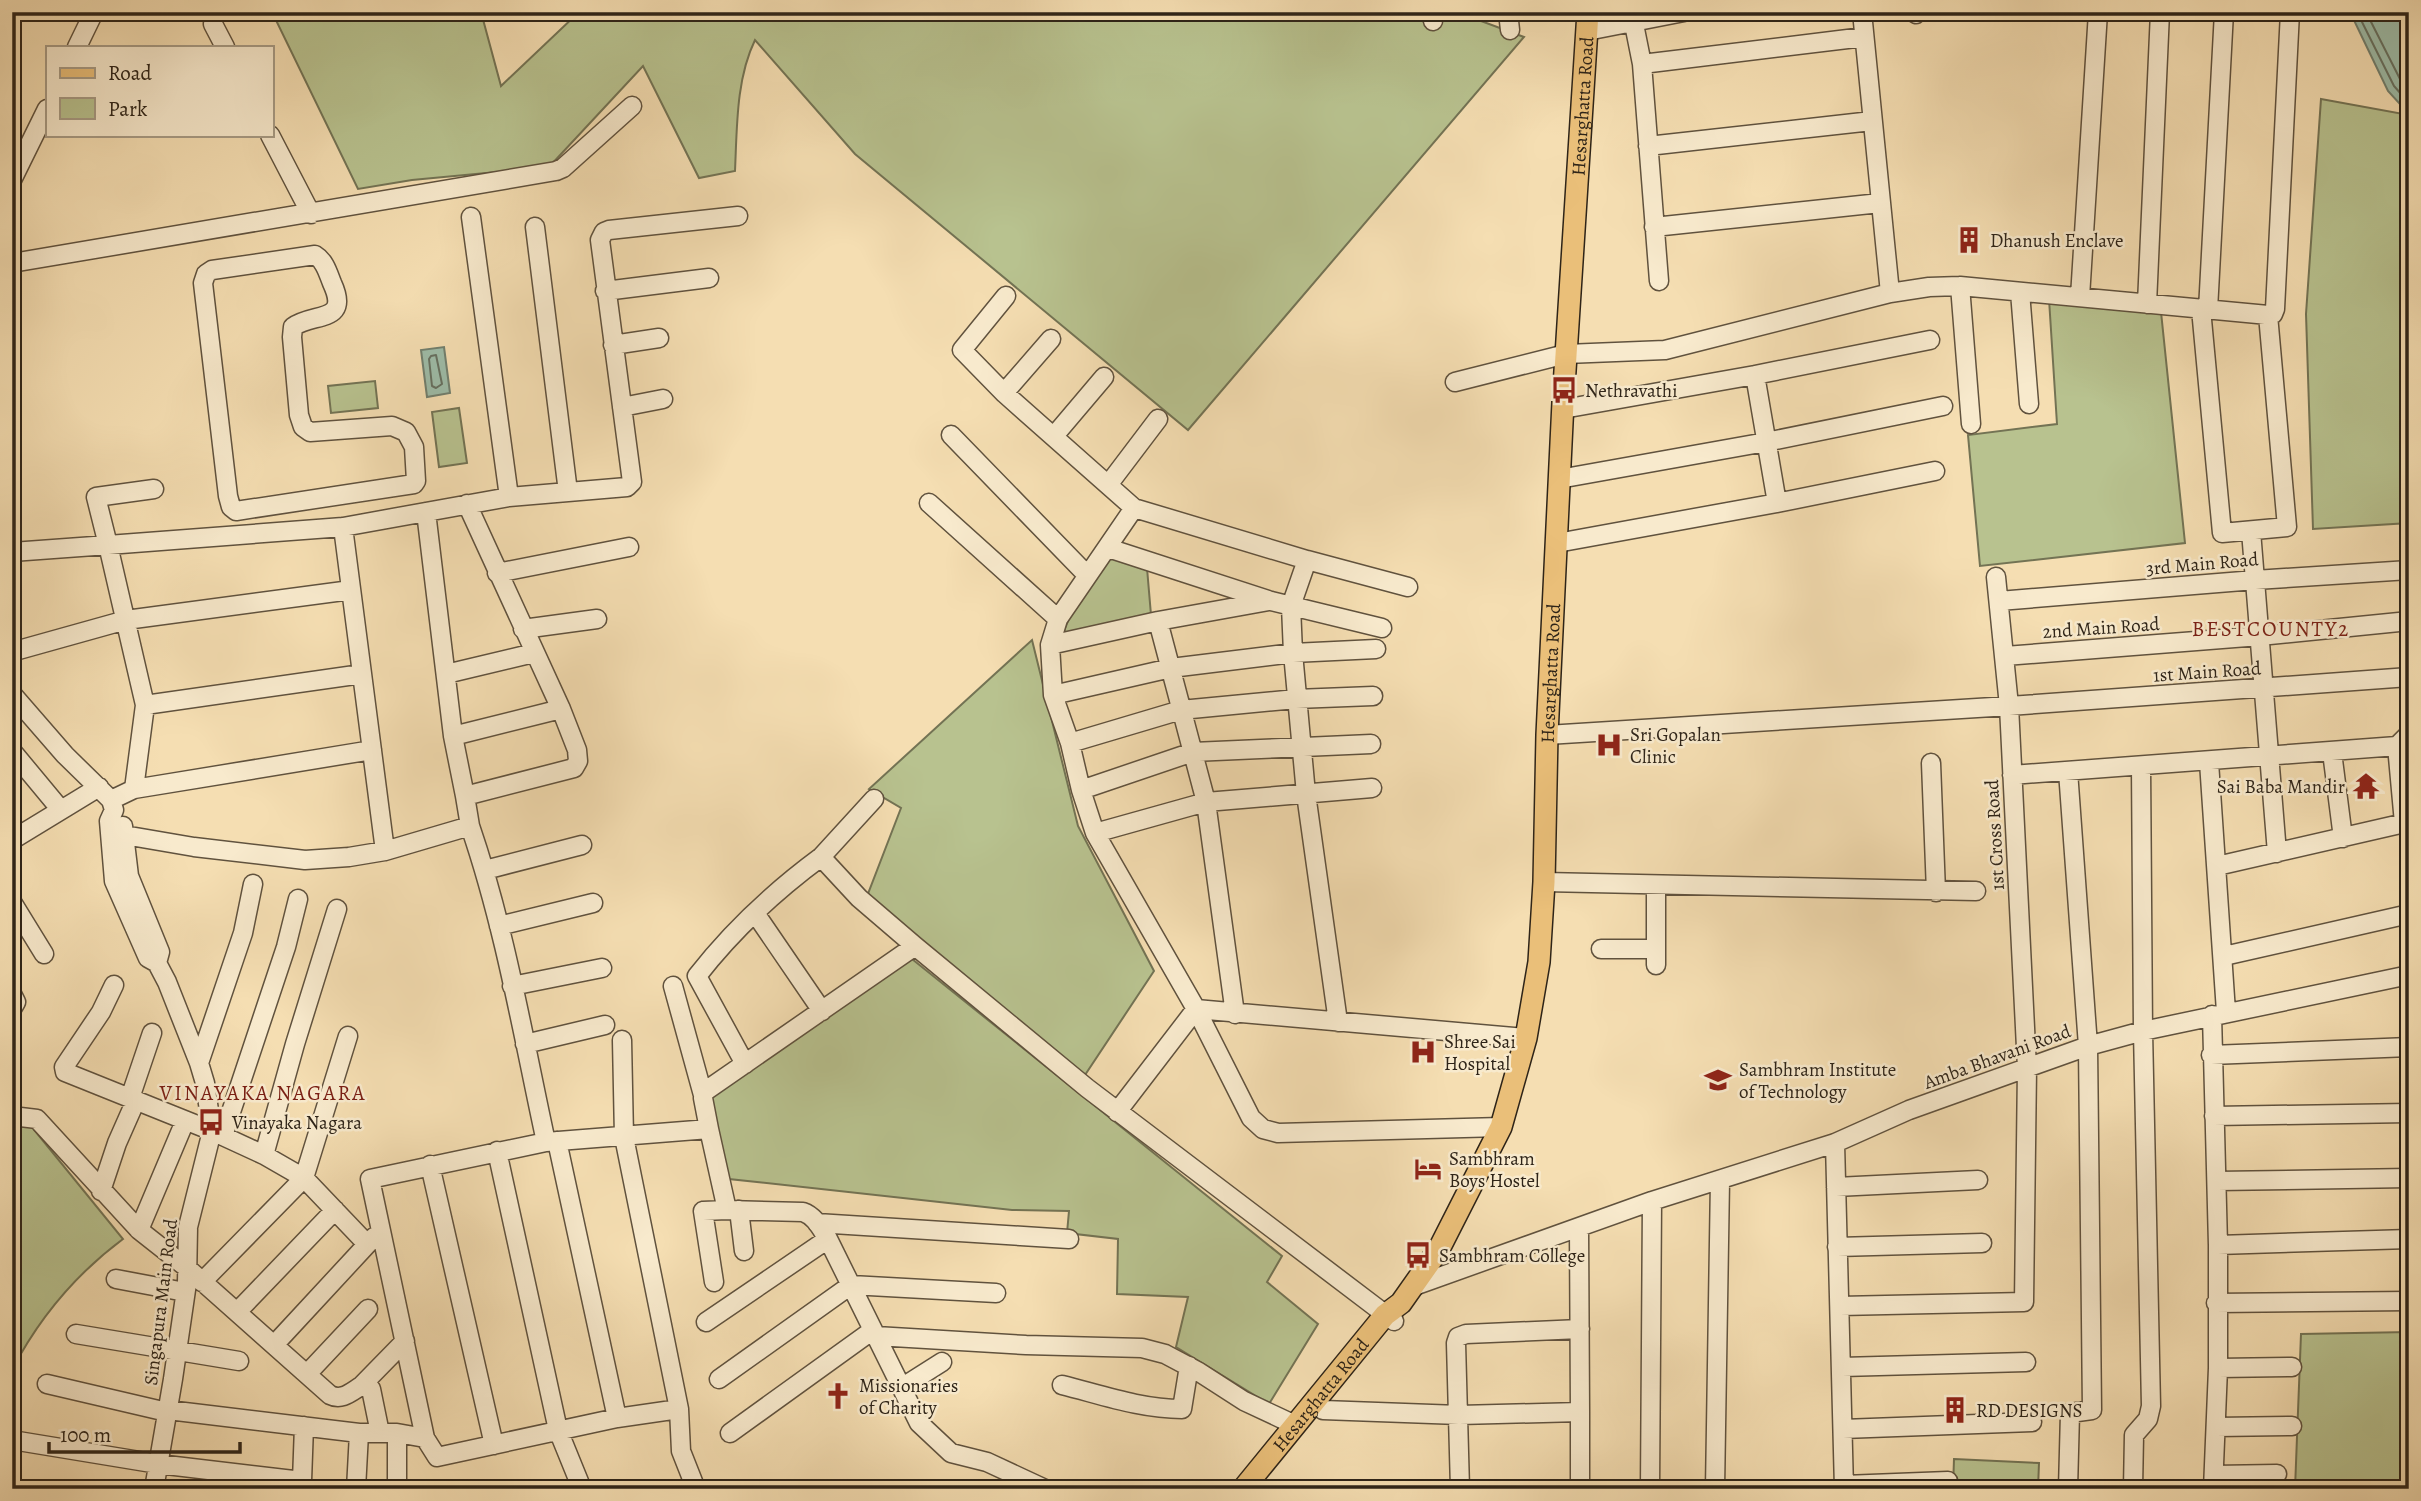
<svg xmlns="http://www.w3.org/2000/svg" width="2421" height="1501" font-family="Alegreya,serif">
<style>
.green{fill:#b8c28f;stroke:#737354;stroke-width:2}
.water{fill:#9dbca8;stroke:#717f6e;stroke-width:2}
.lines{fill:none;stroke-linecap:round;stroke-linejoin:round}
.shore{stroke:#667060;stroke-width:2}
.minor-casing{stroke:#60523e;stroke-width:21}
.major-casing{stroke:#2e2418;stroke-width:24}
.minor{stroke:#f8eacd;stroke-width:18}
.major{stroke:#eabf79;stroke-width:21}
.labels{text-anchor:middle;stroke-width:5;stroke-linejoin:round;paint-order:stroke}
.street-label{font-size:19px;fill:#2e2418;stroke:#f8eacd}
.poi-label{font-size:19px;fill:#2e2418;stroke:#f8eacd;text-anchor:start}
.neighbourhood-label{font-size:21px;letter-spacing:2px;fill:#7a1f14;stroke:#f8eacd}
</style>
<rect width="100%" height="100%" fill="#f5deb2"/>
<filter id="stains"><feTurbulence type="fractalNoise" baseFrequency=".00286" numOctaves="4"/><feColorMatrix values="0 0 0 0 .2 0 0 0 0 .09 0 0 0 0 .02 0 0 0 .5 -.17"/></filter>
<radialGradient id="worn" r=".72"><stop offset=".6" stop-color="#630" stop-opacity="0"/><stop offset="1" stop-color="#630" stop-opacity=".3"/></radialGradient>
<!-- green -->
<path class="green" d="M272,12H481L501,86L579,12H1457L1524,37L1188,430L855,154L755,40C736,79 737,128 735,171L699,178L643,66L549,167L412,180L358,189Z
M2321,99L2409,115V523L2313,529L2306,314Z
M2049,299L2161,312L2185,543L1980,566L1968,435L2057,424Z
M375,381L378,408L331,413L328,386Z
M459,408L467,463L439,467L432,412Z
M1108,555L1147,568L1151,615L1063,634L1071,613Z
M1032,640L1078,826L1154,971L1083,1078L866,899L901,808L869,789Z
M912,959L1282,1256L1267,1282L1318,1324L1269,1404L1176,1347L1188,1297L1117,1294L1118,1239L1067,1233L1069,1211L1012,1210L729,1179L708,1096Z
M27,1121L123,1239C76,1274 39,1318 12,1370V1122Z
M2409,1332V1489H2295L2301,1334Z
M1954,1459L2039,1463L2038,1489H1953Z"/>
<!-- water -->
<path class="water" d="M2350,12H2409V114L2388,91Z
M444,347L450,393L427,397L421,350Z"/>
<g class="lines">
<!-- shore -->
<path class="shore" d="M2357,12L2394,86L2409,103
M2366,12L2401,81L2409,90
M436,355L442,384L436,388L432,386L429,359L431,356Z"/>
<defs>
<path id="minor" d="M1432,12L1433,21
M1508,12L1510,30
M1915,12L1916,14
M213,24L225,47
M1634,24L1642,64
M1587,31L1684,12
M77,47L94,12
M270,135L311,214
M1648,146L1872,121
M12,180L47,109
M471,217L509,497
M535,227L568,492
M1654,227L1880,203
M315,255C325,261 328,273 332,283C351,324 313,312 293,327L292,337L299,415L303,427L310,432L392,426L406,432L414,447L416,481L414,484L236,511L231,507L228,496L203,283L206,274L212,270Z
M12,263L556,171L563,168L632,106
M1659,281L1642,64L1864,37
M1960,286L1971,424
M605,291L709,278
M2020,292L2029,404
M1890,293L1929,287L1960,286L2268,315L2273,314L2275,309L2290,12
M1006,296L962,350L1004,393L1134,508L1307,560L1408,587
M2080,297L2098,12
M2147,304L2160,12
M2201,309L2222,533L2287,527L2268,315
M2208,310L2224,12
M613,345L659,338
M1755,375L1930,340
M1455,382L1566,354L1665,350L1890,293L1862,12
M1004,393L1051,339
M622,407L663,399
M951,435L1087,575
M1054,436L1104,377
M1559,479L1766,442L1943,406
M1108,485L1158,419
M929,503L1058,619
M1777,503L1935,471
M1134,508L1058,619L1050,645L1053,695L1070,743L1081,790L1095,833L1196,1009L1526,1038
M426,512L453,736L465,796
M343,527L385,851
M2251,531L2277,853
M1557,543L1777,503L1755,375L1563,409
M1108,548L1271,601L1382,628
M12,552L108,545L96,497L154,489
M1307,560L1291,606L1293,653L1306,794L1338,1022
M497,573L629,547
M1999,601L2255,580L2409,570
M1158,621L1269,601
M523,629L597,619
M1050,645L1158,621L1206,802L1235,1014
M15,651L126,620L351,590
M2005,656L2260,636L2409,621
M446,674L534,653
M12,694L65,755L111,800L114,810L109,821L114,881L148,958L157,963L167,982L199,1063L205,1083L212,1131L188,1227L187,1283L173,1379L154,1489
M1053,695L1171,668L1293,653L1376,649
M145,705L362,674
M1547,735L2009,706L2409,677
M453,736L561,709
M1070,743L1181,710L1296,699L1373,696
M12,751L61,810
M2332,752L2343,838
M2209,762L2226,1012
M1931,763L1936,892
M2068,771L2088,1046L2092,1410L2070,1413L2068,1489
M2012,775L2397,746
M134,789L372,750
M1081,790L1193,752L1371,744
M111,800L134,789L145,705L108,545L343,527L509,497L627,487L632,482L600,240L604,232L609,230L738,216
M2404,823L2397,746L2409,734
M123,826L129,876L160,952L157,963
M470,826C505,928 523,1036 546,1142
M1095,833L1206,802L1372,788
M124,835L194,847L305,860L349,857L385,851L470,826L465,796L574,768L578,761L577,750L561,709L467,504
M12,840L99,787
M821,857L874,799
M2217,866L2409,822
M485,870L582,845
M1544,882L1976,891
M1656,885V965
M12,902L44,954
M755,913L822,1011
M499,926L593,903
M1601,949H1656
M2224,956L2409,914
M114,985L101,1012L64,1067L65,1072L212,1131L264,1155L304,1178L366,1243
M512,986L602,968
M673,986L703,1095
M12,994L16,1002L12,1009
M2212,1015L2218,1245V1368L2213,1489
M622,1040L624,1137L679,1409L681,1451L696,1489
M525,1044L605,1025
M2211,1055L2409,1047
M199,1063L243,933L253,884
M745,1064L697,976C732,931 775,891 821,857L859,898L915,946L1087,1088L1394,1321
M130,1098L152,1033
M1117,1112L1196,1009L1251,1118L1263,1129L1278,1133L1501,1127
M12,1116L37,1119L139,1230
M2214,1116L2409,1113
M185,1121L139,1230L186,1267L330,1395C342,1401 351,1392 361,1386L371,1389L380,1433
M709,1129L703,1098L704,1092L915,946
M223,1136L286,947L298,899
M557,1141L617,1418L679,1409
M1835,1143L1844,1489
M497,1151L558,1430L582,1489
M264,1155L295,1044L337,909
M430,1165L494,1445
M2217,1181L2409,1178
M1836,1187L1978,1180
M101,1191L117,1143L136,1100
M739,1210L744,1251
M817,1223L1069,1239
M1579,1227L1580,1412
M2218,1245L2409,1239
M1837,1247L1982,1243
M116,1279L185,1292
M202,1282L304,1178L348,1036
M714,1282L703,1211L727,1210
M1414,1286L1652,1201L1835,1143L1909,1110L2088,1046L2143,1031L2409,975
M2216,1303L2409,1301
M1840,1306L2024,1302L2027,1068L2009,706L1996,577
M237,1312L335,1210
M706,1322L828,1239
M76,1334L239,1361
M876,1336L1026,1345L1142,1348L1165,1354L1199,1372L1244,1401L1295,1425
M274,1345L374,1237
M1842,1367L2026,1362
M2218,1368L2292,1367
M307,1374L368,1309
M719,1379L851,1285L996,1293
M47,1384L167,1412
M1062,1385C1102,1395 1141,1409 1182,1409L1189,1366
M361,1386L405,1341
M901,1388L942,1362
M1315,1401L1323,1410L1459,1415L1580,1412V1489
M168,1410L359,1433H397L425,1438L437,1457L617,1418
M2216,1427L2292,1426
M1843,1429L2032,1422
M397,1433V1489
M730,1433L873,1330
M425,1438L370,1179L546,1142L709,1129L727,1210L803,1212C815,1216 821,1229 828,1239L919,1423L951,1453L987,1462L1045,1489
M12,1440L158,1464L302,1481L306,1489
M2214,1475L2277,1474
M302,1481L304,1426
M1844,1485L1948,1481
M356,1489L359,1433
M1460,1489L1456,1343L1458,1337L1466,1334L1580,1329
M1650,1489L1652,1201
M1715,1489L1720,1180
M2133,1489L2134,1435L2148,1419L2151,1406L2143,1031L2141,766"/>
<g id="major">
<path id="s1" d="M1243,1489L1385,1315L1401,1303L1439,1249L1501,1127L1526,1038L1539,962L1544,882L1547,735L1563,402L1588,12"/>
</g>
</defs>
<!-- minor casing -->
<use href="#minor" class="minor-casing"/>
<!-- major casing -->
<use href="#major" class="major-casing"/>
<!-- minor -->
<use href="#minor" class="minor"/>
<!-- major -->
<use href="#major" class="major"/>
</g>
<!-- icons -->
<defs>
<symbol id="building-bare" viewBox="-9 -9 18 18"><path d="M-4-6H4V6H1V3H-1V6H-4ZM-2.5-4.3h1.7v1.8h-1.7ZM.8-4.3h1.7v1.8H.8ZM-2.5-1h1.7V.8h-1.7ZM.8-1h1.7V.8H.8Z" fill="#8f2418" stroke="#f8eacd" stroke-width="2.5" paint-order="stroke"/></symbol>
<symbol id="bus-bare" viewBox="-9 -9 18 18"><path d="M-5-6H5V4H4V6H2V4H-2V6H-4V4H-5ZM-3.5-4V0h7V-4ZM-3.5 1.2v1.5H-2V1.2ZM2 1.2v1.5H3.5V1.2Z" fill="#8f2418" stroke="#f8eacd" stroke-width="2.5" paint-order="stroke"/></symbol>
<symbol id="hospital-bare" viewBox="-9 -9 18 18"><path d="M-5-5h3v3.5h4V-5h3V5h-3V1.5h-4V5h-3Z" fill="#8f2418" stroke="#f8eacd" stroke-width="2.5" paint-order="stroke"/></symbol>
<symbol id="temple-bare" viewBox="-9 -9 18 18"><path d="M0-6L5-2H3V0L6.5 2.5H4V6H1.5V3h-3V6H-4V2.5H-6.5L-3 0V-2H-5Z" fill="#8f2418" stroke="#f8eacd" stroke-width="2.5" paint-order="stroke"/></symbol>
<symbol id="university-bare" viewBox="-9 -9 18 18"><path d="M0-5L7-2L0 1L-7-2ZM-4 1L0 2.5L4 1V4Q0 6-4 4Z" fill="#8f2418" stroke="#f8eacd" stroke-width="2.5" paint-order="stroke"/></symbol>
<symbol id="hotel-bare" viewBox="-9 -9 18 18"><path d="M-6-4.5h1.5V1H6V5H4.5V3h-9V5H-6ZM-4 0a1.8 1.8 0 1 1 3.6 0ZM.5 0V-2.5h3Q6-2.5 6 0Z" fill="#8f2418" stroke="#f8eacd" stroke-width="2.5" paint-order="stroke"/></symbol>
<symbol id="church-bare" viewBox="-9 -9 18 18"><path d="M-1.2-6h2.4v3.5h3.3v2.4h-3.3V6h-2.4V-.1h-3.3v-2.4h3.3Z" fill="#8f2418" stroke="#f8eacd" stroke-width="2.5" paint-order="stroke"/></symbol>
</defs>
<g fill-rule="evenodd">
<use href="#building-bare" x="1950" y="221" width="38" height="38"/>
<use href="#bus-bare" x="1545" y="371" width="38" height="38"/>
<use href="#hospital-bare" x="1590" y="726" width="38" height="38"/>
<use href="#temple-bare" x="2347" y="767" width="38" height="38"/>
<use href="#hospital-bare" x="1404" y="1033" width="38" height="38"/>
<use href="#university-bare" x="1699" y="1061" width="38" height="38"/>
<use href="#bus-bare" x="192" y="1103" width="38" height="38"/>
<use href="#hotel-bare" x="1409" y="1150" width="38" height="38"/>
<use href="#bus-bare" x="1399" y="1236" width="38" height="38"/>
<use href="#church-bare" x="819" y="1377" width="38" height="38"/>
<use href="#building-bare" x="1936" y="1391" width="38" height="38"/>
</g>
<g class="labels">
<!-- street labels -->
<g class="street-label">
<text dy="7" stroke="none"><textPath href="#s1" startOffset="1474">Hesarghatta Road</textPath></text>
<text transform="translate(2202 563) rotate(-5)" y="7">3rd Main Road</text>
<text transform="translate(2101 627) rotate(-4)" y="7">2nd Main Road</text>
<text transform="translate(2207 671) rotate(-4)" y="7">1st Main Road</text>
<text dy="7" stroke="none"><textPath href="#s1" startOffset="906">Hesarghatta Road</textPath></text>
<text transform="translate(1994 835) rotate(-93)" y="7">1st Cross Road</text>
<text transform="translate(1997 1056) rotate(-20)" y="7">Amba Bhavani Road</text>
<text transform="translate(160 1302) rotate(-83)" y="7">Singapura Main Road</text>
<text dy="7" stroke="none"><textPath href="#s1" startOffset="122">Hesarghatta Road</textPath></text>
</g>
<!-- poi labels -->
<g class="poi-label">
<text x="1990" y="247">Dhanush Enclave</text>
<text x="1585" y="397">Nethravathi</text>
<text x="1630" y="741">Sri Gopalan<tspan x="1630" dy="22">Clinic</tspan></text>
<text x="2345" y="793" text-anchor="end">Sai Baba Mandir</text>
<text x="1444" y="1048">Shree Sai<tspan x="1444" dy="22">Hospital</tspan></text>
<text x="1739" y="1076">Sambhram Institute<tspan x="1739" dy="22">of Technology</tspan></text>
<text x="232" y="1129">Vinayaka Nagara</text>
<text x="1449" y="1165">Sambhram<tspan x="1449" dy="22">Boys Hostel</tspan></text>
<text x="1439" y="1262">Sambhram College</text>
<text x="859" y="1392">Missionaries<tspan x="859" dy="22">of Charity</tspan></text>
<text x="1976" y="1417">RD DESIGNS</text>
</g>
<!-- neighbourhood labels -->
<g class="neighbourhood-label">
<text x="2271" y="636">BESTCOUNTY2</text>
<text x="263" y="1100">VINAYAKA NAGARA</text>
</g>
</g>
<!-- margin -->
<rect width="2421" height="1501" fill="none" stroke="#f5deb2" stroke-width="42"/>
<rect x="14" y="14" width="2393" height="1473" fill="none" stroke="#2e2418" stroke-width="3.5"/>
<rect x="21" y="21" width="2379" height="1459" fill="none" stroke="#2e2418" stroke-width="2"/>
<!-- legend -->
<rect x="46" y="46" width="228" height="91" fill="#f8eacd" stroke="#a79b85" stroke-width="2"/>
<rect x="60" y="68" width="35" height="10" fill="#eabf79" stroke="#a79b85" stroke-width="2"/>
<text x="108" y="80" font-size="21" fill="#2e2418">Road</text>
<rect x="60" y="98" width="35" height="21" fill="#b8c28f" stroke="#a79b85" stroke-width="2"/>
<text x="108" y="116" font-size="21" fill="#2e2418">Park</text>
<!-- scale -->
<path d="M49 1442v10h191v-10" fill="none" stroke="#2e2418" stroke-width="3.5"/>
<text x="60" y="1442" font-size="21" fill="#2e2418" stroke="#f8eacd" stroke-width="5" paint-order="stroke">100 m</text>
<rect width="100%" height="100%" filter="url(#stains)"/>
<rect width="100%" height="100%" fill="url(#worn)"/>
</svg>
